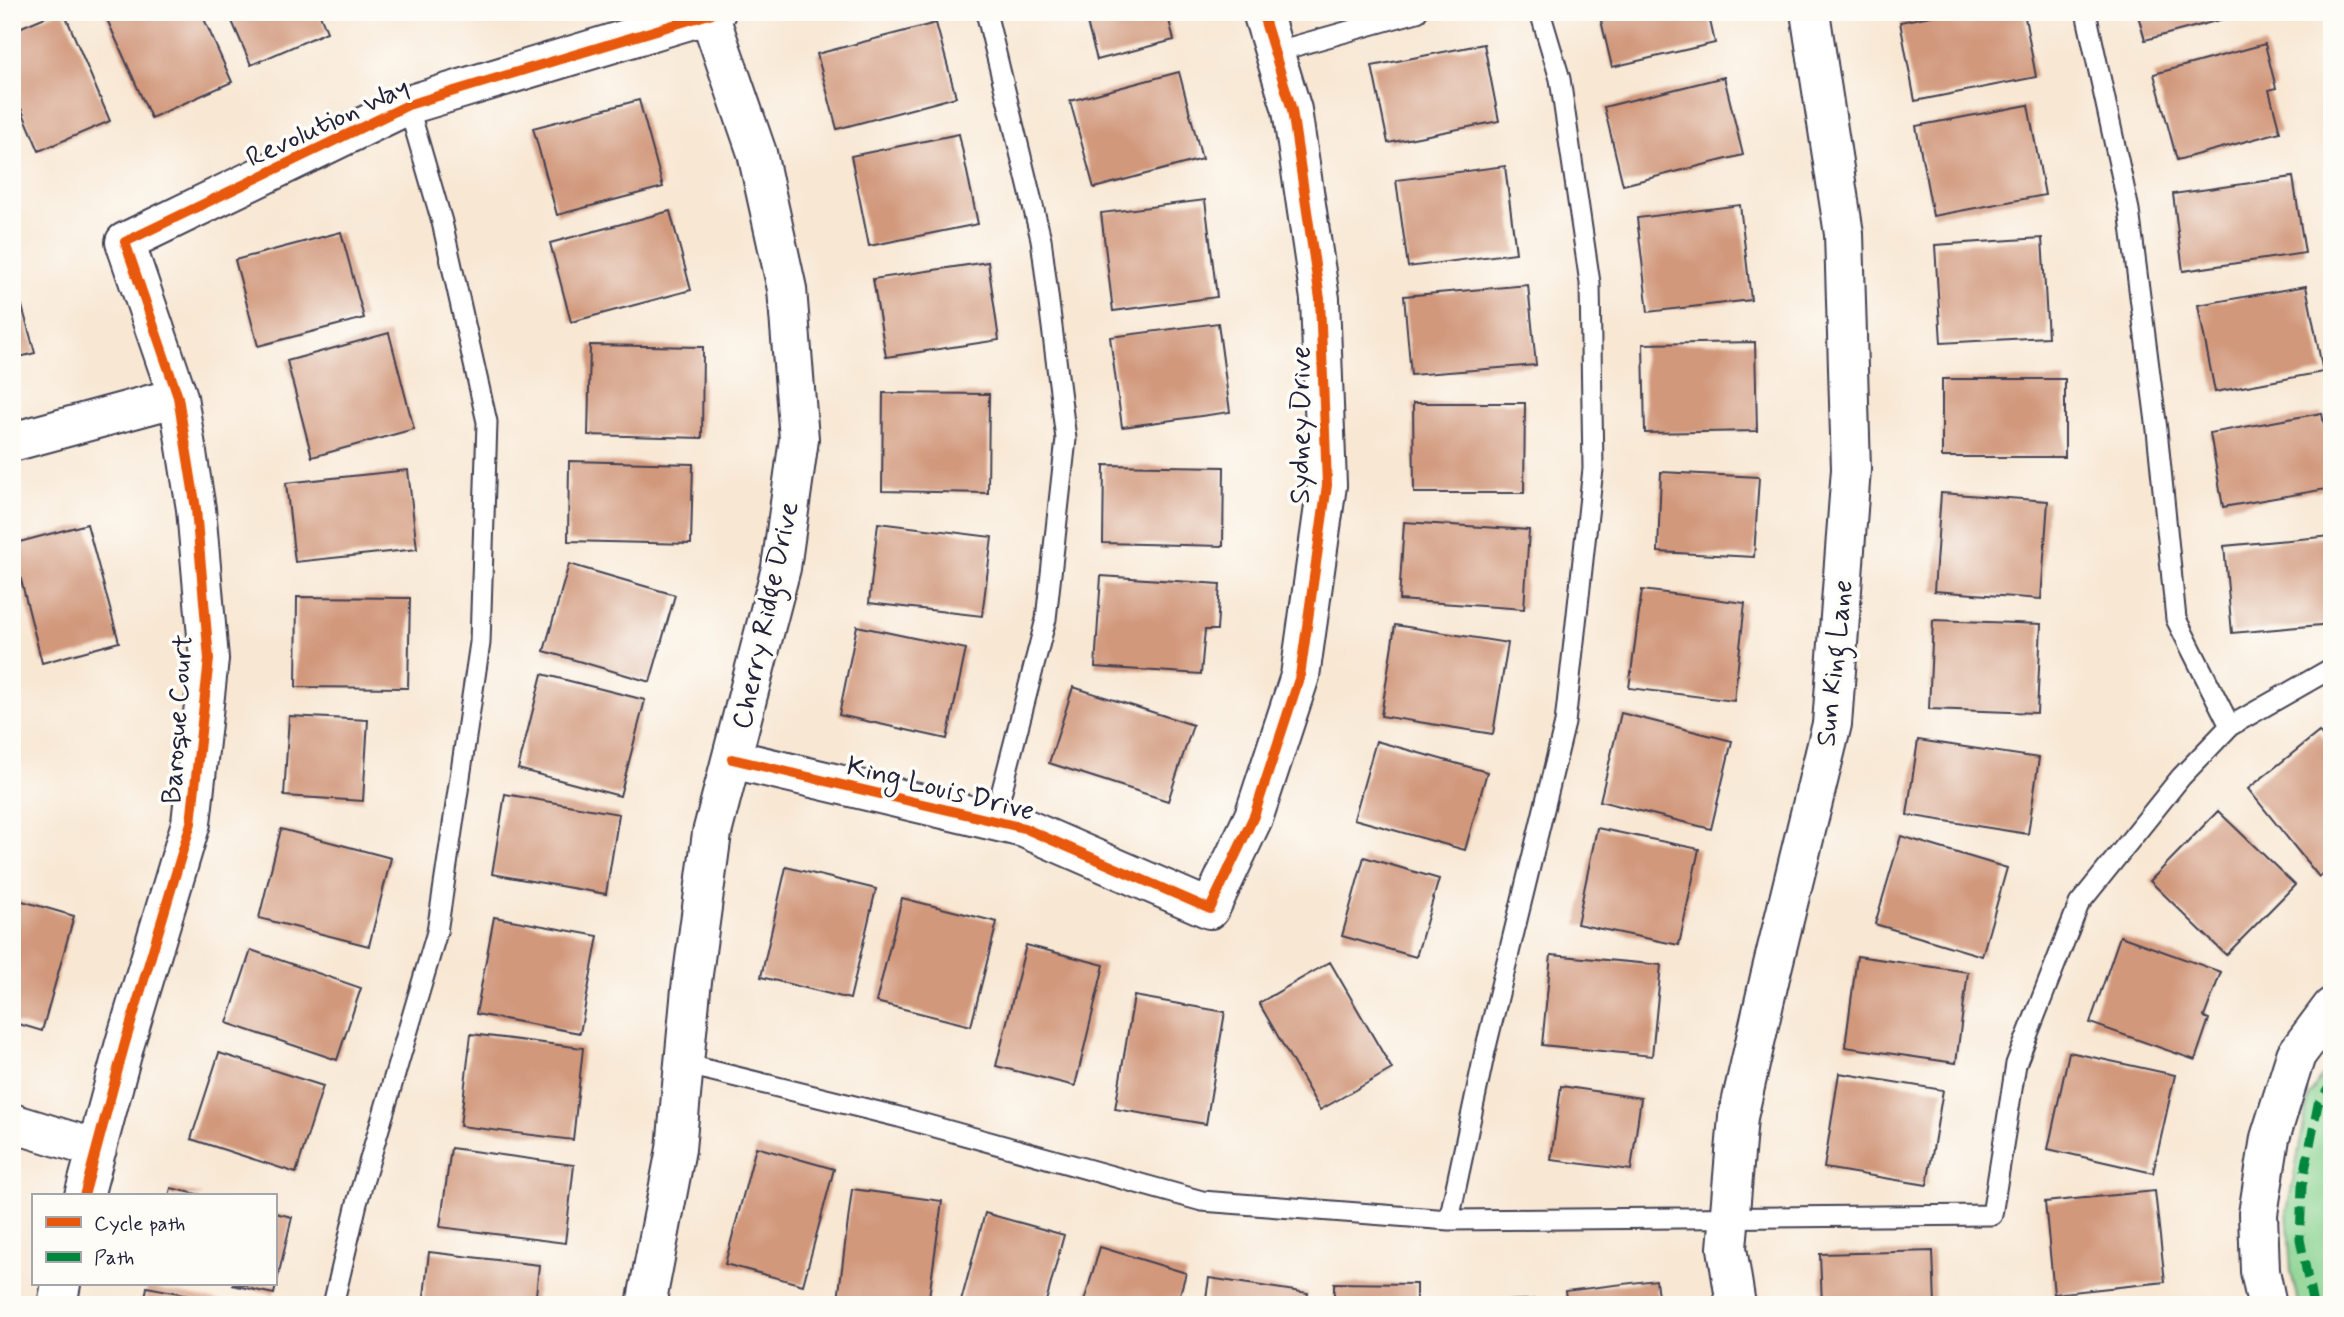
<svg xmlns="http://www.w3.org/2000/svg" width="2344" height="1317" font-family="Mynerve,sans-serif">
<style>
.green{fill:#87d18e;stroke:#547a64;stroke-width:2}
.building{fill:#d1987c}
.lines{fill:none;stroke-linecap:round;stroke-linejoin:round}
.lane-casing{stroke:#424052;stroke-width:23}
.street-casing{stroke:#424052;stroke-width:42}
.lane{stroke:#fff;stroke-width:19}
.street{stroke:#fff;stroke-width:38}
.quiet{stroke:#00873e;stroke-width:9;stroke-dasharray:18 9;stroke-linecap:butt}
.cycleway-casing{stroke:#fdfcf7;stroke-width:15}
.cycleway{stroke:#e8590c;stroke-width:10}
.labels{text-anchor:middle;stroke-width:7;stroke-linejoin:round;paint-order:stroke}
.street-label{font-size:28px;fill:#22223b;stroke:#fdfcf7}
</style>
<rect width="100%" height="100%" fill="#fdfcf7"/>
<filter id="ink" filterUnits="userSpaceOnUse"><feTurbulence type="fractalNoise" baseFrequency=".0143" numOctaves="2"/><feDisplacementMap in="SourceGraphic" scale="14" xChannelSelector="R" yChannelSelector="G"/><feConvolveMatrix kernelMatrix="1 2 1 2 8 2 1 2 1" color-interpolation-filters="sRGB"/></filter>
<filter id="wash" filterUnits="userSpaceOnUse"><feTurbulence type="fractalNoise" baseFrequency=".00686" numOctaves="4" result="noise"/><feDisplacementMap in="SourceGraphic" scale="28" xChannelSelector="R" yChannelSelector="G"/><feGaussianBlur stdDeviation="1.57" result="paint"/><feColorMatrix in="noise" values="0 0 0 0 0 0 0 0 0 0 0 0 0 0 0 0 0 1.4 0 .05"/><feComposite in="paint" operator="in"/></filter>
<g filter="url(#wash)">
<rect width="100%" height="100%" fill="#f8e7d3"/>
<!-- green -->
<path class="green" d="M2332,1060V1305H2299L2291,1272L2287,1211L2309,1096Z"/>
<g id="blocks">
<!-- building -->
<path class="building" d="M57,12H64L110,121L39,151L12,87V31Z
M111,12H201L232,82L151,118L105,15Z
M228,12H319L327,32L251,65Z
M1084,12H1167L1174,40L1097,60Z
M1599,12H1708L1715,43L1612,67Z
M1951,12H2024L2036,77L1915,101L1900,22Z
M2137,12H2246V13L2145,40Z
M936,23L956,97L837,129L817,54Z
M1484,44L1499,121L1388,143L1372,66Z
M2265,44L2276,88L2269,90L2280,132L2177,160L2154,74Z
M1179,72L1202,159L1094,188L1070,101Z
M1724,77L1743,155L1623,185L1604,107Z
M639,100L663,187L557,215L533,128Z
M2028,105L2045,195L1933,216L1916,126Z
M959,134L978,224L869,246L851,156Z
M1505,166L1516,253L1408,267L1396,180Z
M2293,177L2305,253L2183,271L2173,194Z
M1205,200L1217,297L1113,311L1101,213Z
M1740,205L1751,300L1648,312L1637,218Z
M670,211L691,290L571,322L550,243Z
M341,232L364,318L258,346L235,260Z
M2042,238L2048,337L1941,343L1935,245Z
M988,262L999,340L886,357L873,279Z
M12,270L35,353L12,359Z
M1528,285L1536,365L1411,375L1404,296Z
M2306,286L2323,372L2215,392L2198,305Z
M1218,323L1230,412L1122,427L1110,337Z
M389,333L414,429L312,457L287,361Z
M1755,342L1757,431L1645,433L1643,344Z
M590,345L703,347L702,438L588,435Z
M1942,379H2065V457H1942Z
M883,393L989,394L988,493L882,491Z
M1413,403H1525L1524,493H1414Z
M2322,413L2332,469V488L2223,507L2210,433Z
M569,461L693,464L691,544L568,541Z
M1104,465L1224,467L1223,546L1103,543Z
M408,470L417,549L295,562L286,483Z
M1661,472L1759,477L1754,557L1658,552Z
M1941,493L2048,501L2041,599L1934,591Z
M1404,522L1529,530L1524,609L1399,600Z
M878,523L992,537L982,616L869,603Z
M87,524L119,642L42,663L12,544Z
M2332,536V624L2232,633L2224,546Z
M569,564L675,595L650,682L544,651Z
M1101,576L1220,584L1217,630H1205L1201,674L1095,667Z
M1642,590L1745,603L1734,701L1629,688Z
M297,597L410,598L408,688L296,687Z
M1933,620L2041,624L2037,713L1929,709Z
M1395,625L1508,643L1493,734L1381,716Z
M857,626L966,649L947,739L839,715Z
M542,674L645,700L620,796L518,769Z
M1073,687L1193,725L1168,801L1049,763Z
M1621,713L1732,741L1711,829L1600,801Z
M289,716L368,720L363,801L284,796Z
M2319,732L2332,748V866L2319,877L2248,789Z
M1918,740L2039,758L2028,834L1907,815Z
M1376,741L1487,772L1465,850L1354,819Z
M505,794L619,814L606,894L492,874Z
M2218,811L2295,885L2226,955L2150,881Z
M1597,828L1699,849L1679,945L1577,924Z
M281,829L391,858L369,946L259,918Z
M1901,836L2007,868L1982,956L1875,924Z
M1364,857L1439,879L1416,957L1342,936Z
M786,867L876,889L850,999L761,977Z
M12,898L74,916L42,1031L12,1022Z
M902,898L997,922L971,1026L876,1002Z
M494,917L598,936L580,1033L476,1014Z
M2120,936L2221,972L2204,1017L2209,1019L2195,1060L2090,1023Z
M1026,945L1104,965L1075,1086L996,1066Z
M251,950L361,988L337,1060L227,1023Z
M1551,955L1661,965L1652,1056L1542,1045Z
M1857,956L1968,972L1956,1063L1845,1047Z
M1330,962L1392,1069L1320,1110L1259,1003Z
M1134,996L1225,1012L1206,1124L1115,1109Z
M471,1034L583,1048L573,1140L460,1126Z
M2069,1052L2175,1075L2153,1173L2048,1149Z
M219,1053L323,1086L296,1173L191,1139Z
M1839,1073L1943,1090L1927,1185L1824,1168Z
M1561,1086L1641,1098L1631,1170L1551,1160Z
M756,1147L834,1169L803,1285L725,1264Z
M451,1148L574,1165L565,1243L440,1227Z
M171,1188L201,1195V1196H169Z
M852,1189L942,1201L928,1305H874L838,1300Z
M2155,1191L2165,1282L2054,1294L2045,1202Z
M275,1213L292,1217L274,1294L232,1285L275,1284Z
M985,1213L1064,1235L1045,1305H960Z
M1100,1247L1186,1273L1177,1305H1083Z
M1933,1251L1935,1305H1822L1820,1254Z
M429,1252L539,1265L535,1305H423Z
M1209,1278L1308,1293L1306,1305H1205Z
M1656,1280L1659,1305H1567L1565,1291Z
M1334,1283L1416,1284V1305H1334Z
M147,1287L232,1303V1305H144Z
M1544,1299V1305H1463V1303Z"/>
</g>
</g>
<g filter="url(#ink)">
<use href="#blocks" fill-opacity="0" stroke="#424052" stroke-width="2"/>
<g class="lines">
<defs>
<path id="lane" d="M986,12L1041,239L1066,439L1046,619L994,821
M2086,12L2129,210L2157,430L2176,619L2230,726
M1274,52L1417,12
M684,1064L899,1117L1202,1201L1449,1220L1992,1215L2016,1064L2079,904L2181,777L2230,726L2332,668
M1449,1220L1485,1051L1565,723L1593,469L1590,283L1560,79L1540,12
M333,1305L357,1203L437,932L480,643L487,422L442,222L408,105"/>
<path id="street" d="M12,442L178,397
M732,759L1024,828L1210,909L1254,816L1300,676L1327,485L1320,299L1292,110L1262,12
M12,1123L97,1149
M84,1196L125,1043L191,823L209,659L196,509L178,397L125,242L408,105L716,12
M57,1305L61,1284
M646,1305L676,1149L691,989L712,833L781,568L799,439L787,289L757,153L709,14
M1736,1305L1727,1248L1738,1117L1770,977L1832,724L1851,469L1844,234L1810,12
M2267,1305L2260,1271L2258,1214L2270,1138L2296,1055L2332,1007"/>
</defs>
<!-- lane casing -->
<use href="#lane" class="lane-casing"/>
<!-- street casing -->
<use href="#street" class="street-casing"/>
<!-- lane -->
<use href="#lane" class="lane"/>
<!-- street -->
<use href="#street" class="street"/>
<!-- quiet -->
<path class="quiet" d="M2313,1305L2300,1239L2302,1186L2318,1104L2332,1083"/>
<defs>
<path id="cycleway" d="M732,759L1024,828L1210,909L1254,816L1300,676L1327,485L1320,299L1292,110L1262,12
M84,1196L125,1043L191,823L209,659L196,509L178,397L125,242L408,105L716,12"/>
</defs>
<!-- cycleway casing -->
<use href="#cycleway" class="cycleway-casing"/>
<!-- cycleway -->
<use href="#cycleway" class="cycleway"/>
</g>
</g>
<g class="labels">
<!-- street labels -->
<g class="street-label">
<text transform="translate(327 121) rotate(-25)" y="10">Revolution Way</text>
<text transform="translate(1299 425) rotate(-90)" y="10">Sydney Drive</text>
<text transform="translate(764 615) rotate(-78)" y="10">Cherry Ridge Drive</text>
<text transform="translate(1833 663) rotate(-84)" y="10">Sun King Lane</text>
<text transform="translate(176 719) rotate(-86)" y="10">Baroque Court</text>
<text transform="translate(941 787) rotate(14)" y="10">King Louis Drive</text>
</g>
</g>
<!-- margin -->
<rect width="2344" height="1317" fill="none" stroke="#fdfcf7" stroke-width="42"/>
<!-- legend -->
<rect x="32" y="1194" width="245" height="91" fill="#fdfcf7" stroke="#a5a5ac" stroke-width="2"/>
<rect x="46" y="1217" width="35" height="10" fill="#e8590c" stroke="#a5a5ac" stroke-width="2"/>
<text x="94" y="1230" font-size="21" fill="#22223b">Cycle path</text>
<rect x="46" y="1252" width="35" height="10" fill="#00873e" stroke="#a5a5ac" stroke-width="2"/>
<text x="94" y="1264" font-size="21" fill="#22223b">Path</text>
</svg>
